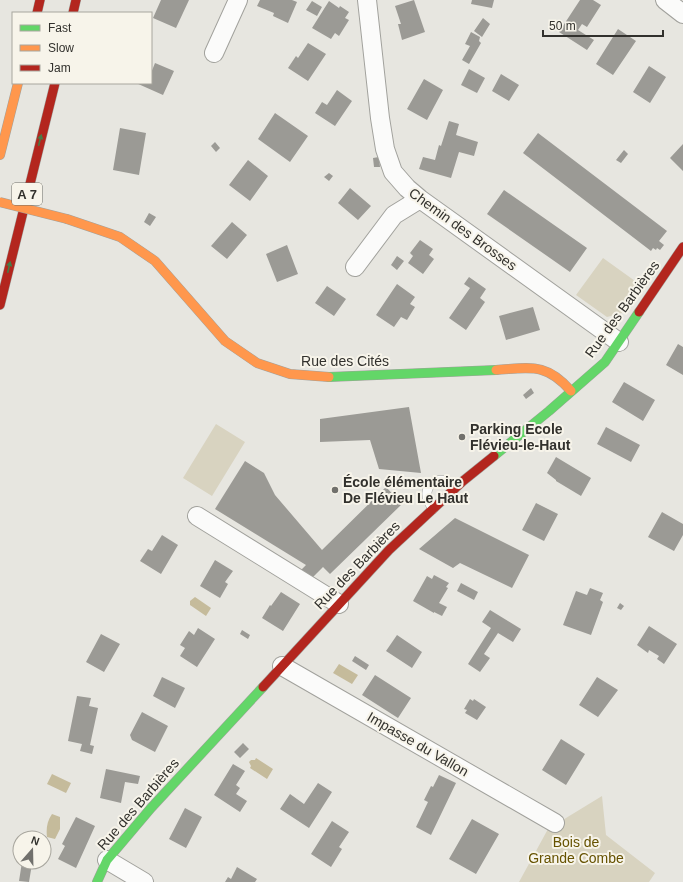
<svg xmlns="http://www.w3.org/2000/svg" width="683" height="882" font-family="Helvetica,sans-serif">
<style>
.green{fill:#d8d3c0}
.water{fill:#c5bb9b}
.building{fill:#9b9a95}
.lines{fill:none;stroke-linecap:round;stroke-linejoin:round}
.lane-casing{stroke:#a1a19c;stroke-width:10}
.street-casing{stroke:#a1a19c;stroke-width:20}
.fast-casing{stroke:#a1a19c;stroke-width:10}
.slow-casing{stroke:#a1a19c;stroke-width:10}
.jam-casing{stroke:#a1a19c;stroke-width:10}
.lane{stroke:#fbfbfa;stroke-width:9}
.street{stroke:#fbfbfa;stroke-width:18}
.fast{stroke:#63d668;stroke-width:9}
.slow{stroke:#ff974d;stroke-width:9}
.jam{stroke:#b3261e;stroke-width:9}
.slow-bridge-casing{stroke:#a1a19c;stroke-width:10;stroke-linecap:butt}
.slow-bridge{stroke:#ff974d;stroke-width:9}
.oneway{fill:#487b48}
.poi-dot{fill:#71706c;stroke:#f7f4ea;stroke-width:1.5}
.labels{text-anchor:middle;stroke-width:4;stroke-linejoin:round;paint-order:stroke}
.shield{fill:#f7f4ea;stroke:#6d6c66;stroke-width:1}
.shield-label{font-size:13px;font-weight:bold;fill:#32312d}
.street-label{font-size:14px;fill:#32312d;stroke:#f7f4ea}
.poi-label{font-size:14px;font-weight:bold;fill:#32312d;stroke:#f7f4ea;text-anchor:start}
.park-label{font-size:14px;fill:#665200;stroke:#f7f4ea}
</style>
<rect width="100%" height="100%" fill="#e7e6e0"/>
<!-- green -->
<path class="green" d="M603,258L642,286L622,313L607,317L576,295Z
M216,424L245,442L212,496L183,478Z
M602,796L606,835L655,873L649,882H519L548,829Z"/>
<!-- water -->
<path class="water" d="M195,597L211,608L206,616L190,605V601Z
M339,664L358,675L352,684L333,673Z
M256,758L273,769L267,779L250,768L251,766L249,762L251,760H255Z
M52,774L71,783L66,793L47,784Z
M52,814L60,817V829L55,839L47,837C46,829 47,821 52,814Z"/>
<!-- building -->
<path class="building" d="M161,0H189L176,28L153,18Z
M260,0H292L297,2L288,23L273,16L274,13L257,6Z
M414,0L425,32L402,40L398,24H401L395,6Z
M472,0H494L492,8L471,4Z
M580,0H593L601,5L587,27L582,24L578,30L594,40L587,50L559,32Z
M312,1L322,7L317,16L306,10Z
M329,1L339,8L340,6L349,12L345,18L349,20L339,36L335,33L331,39L312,28Z
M483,18L490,24L482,37L474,31Z
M618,29L636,41L613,75L596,64Z
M471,32L480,37L479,41L481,43L469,64L462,60L470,46L465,44Z
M308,43L326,54L308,81L288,68L296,56L298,58Z
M155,63L174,71L163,95L136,83H151V73Z
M649,66L666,77L650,103L633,92Z
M469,69L485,78L477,93L461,85Z
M501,74L519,85L509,101L492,91Z
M424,79L443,90L427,120L407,109Z
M337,90L352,101L335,126L315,113L322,102L327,105Z
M275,113L308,136L290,162L258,139Z
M449,121L459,124L456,135L478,142L474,156L459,152L451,178L419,169L423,157L435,160L439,145L441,146Z
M120,128L146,133L139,175L113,170Z
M538,133L667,231L659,241L664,245L660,250L657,248L656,250L653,248L651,251L523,153Z
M215,142L220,148L216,152L211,146Z
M683,144V171L670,158Z
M624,150L628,154L621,163L616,160Z
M379,157L380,167H374L373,158Z
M248,160L268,176L250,201L229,185Z
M329,173L333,176L329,181L324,177Z
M350,188L371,206L358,220L338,203Z
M504,190L587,248L570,272L487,214Z
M149,213L156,217L150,226L144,222Z
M232,222L247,235L227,259L211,246Z
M420,240L433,249L429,255L434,259L423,274L408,263L413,256L410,253Z
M287,245L298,274L277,282L266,254Z
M397,256L404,261L397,270L391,265Z
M469,277L486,289L480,298L485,302L466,330L449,318L470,288L464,284Z
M397,284L415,297L410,304L415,307L407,320L401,317L394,327L376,315Z
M327,286L346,299L334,316L315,303Z
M533,307L540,330L506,340L499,316Z
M678,344L683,347V375L666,365Z
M624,382L655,400L643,421L612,402Z
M531,388L534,393L526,399L523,395Z
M409,407L421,473L379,469L370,440L320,442V419Z
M606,427L640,445L631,462L597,444Z
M556,457L591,478L581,496L556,481V480L547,473Z
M245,461L264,473L275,495L322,550L386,487L402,504L330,574L323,567L311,579L299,572L306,565L215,509Z
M536,503L558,514L544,541L522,530Z
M662,512L683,524V535L674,551L648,537Z
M455,518L529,555L512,588L460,563L453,568L419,549Z
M162,535L178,545L161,574L140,561L148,549L152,551Z
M215,560L233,571L225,582L228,584L220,598L200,586Z
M434,575L449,583L446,587L448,588L439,603L447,607L442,616L434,612V613L413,601L427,576L432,579Z
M461,583L478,592L474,600L457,591Z
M590,588L603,593L600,600L603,602L591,635L563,625L576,591L587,595Z
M281,592L300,604L283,631L262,618L270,605L271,606Z
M620,603L624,606L621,610L617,608Z
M490,610L521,629L513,642L498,633L484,654L490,658L480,672L468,664L491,628L482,622Z
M649,626L677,644L664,664L657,659L659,656L649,650L648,653L637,645Z
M198,628L215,639L197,667L180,656L185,648L180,645L189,631L194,635Z
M242,630L250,635L248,639L240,634Z
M101,634L120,644L104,672L86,662Z
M397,635L422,652L412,668L386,651Z
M355,656L369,665L366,670L352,661Z
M375,675L411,698L398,718L362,695Z
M162,677L185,688L175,708L153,696Z
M597,677L618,690L598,717L579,705Z
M77,696L91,698L89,706L98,708L90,745L94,746L92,754L80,751L82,744L68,741Z
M470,699L473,701L474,699L486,707L477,720L465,713L467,710L464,709Z
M142,712L168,726L155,752L132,740L130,735Z
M561,739L585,754L566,785L542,770Z
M243,743L249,749L240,758L234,752Z
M233,764L245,771L236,785L240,788L236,794L247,801L240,812L214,795Z
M106,769L140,776L138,784L125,782L121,803L100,798Z
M439,775L456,783L431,835L416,827L428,802L424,800L431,786L433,787Z
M318,783L332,792L309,828L280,809L290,794L304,804Z
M185,808L202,817L186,848L169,839Z
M76,817L95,826L76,868L58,859L65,846L62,844Z
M472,819L499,834L476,874L449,859Z
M332,821L349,832L339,847L342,849L331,867L311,854Z
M22,862L32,864L29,882L19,881Z
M237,867L257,879L255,882H225L228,877L231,879Z"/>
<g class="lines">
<defs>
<path id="lane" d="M433,509C431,506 429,503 428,500C423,487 435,476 448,482C451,483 454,485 456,487"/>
<path id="street" d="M367,0L380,118L385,149L393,172L407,188L420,199L619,342
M665,0L683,14
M214,53L238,0
M355,267L394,215L420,199
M197,516L339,604
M282,666L555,823
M107,860L144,882"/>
<path id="fast" d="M329,377L496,370
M494,456L549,411L605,362L639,312
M97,882L107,860L151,808L263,687"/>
<path id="slow" d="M0,155L18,83
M67,219L120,237L155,261L225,341L257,363L290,374L329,377
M496,370C530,368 546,362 571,391"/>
<path id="jam" d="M37,13L40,0
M73,13L76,0
M0,305L55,83
M639,312L683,247
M263,687L389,550L463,481L494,456"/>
</defs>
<!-- lane casing -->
<use href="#lane" class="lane-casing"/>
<!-- street casing -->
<use href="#street" class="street-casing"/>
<!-- fast casing -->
<use href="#fast" class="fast-casing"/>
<!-- slow casing -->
<use href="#slow" class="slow-casing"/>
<!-- jam casing -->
<use href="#jam" class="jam-casing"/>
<!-- lane -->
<use href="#lane" class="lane"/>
<!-- street -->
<use href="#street" class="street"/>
<!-- fast -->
<use href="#fast" class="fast"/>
<!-- slow -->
<use href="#slow" class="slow"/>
<!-- jam -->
<use href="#jam" class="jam"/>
<defs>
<path id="slow-bridge" d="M0,202L67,219"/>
</defs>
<!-- slow-bridge casing -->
<use href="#slow-bridge" class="slow-bridge-casing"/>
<!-- slow-bridge -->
<use href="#slow-bridge" class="slow-bridge"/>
</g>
<!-- one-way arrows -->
<defs><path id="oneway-solid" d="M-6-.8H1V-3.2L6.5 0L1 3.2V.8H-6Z"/></defs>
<g class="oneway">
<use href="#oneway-solid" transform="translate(40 140) rotate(-76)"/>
<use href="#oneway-solid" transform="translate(9 267) rotate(-77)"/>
</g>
<!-- markers -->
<g class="poi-dot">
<circle cx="462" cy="437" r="4"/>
<circle cx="335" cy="490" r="4"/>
</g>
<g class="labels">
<!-- shield labels -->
<rect class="shield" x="12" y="183" width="30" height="22" rx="3"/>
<g class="shield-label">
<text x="27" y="199">A 7</text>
</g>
<!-- street labels -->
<g class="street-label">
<text transform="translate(463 229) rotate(36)" y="5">Chemin des Brosses</text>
<text transform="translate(622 309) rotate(-54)" y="5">Rue des Barbières</text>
<text x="345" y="366">Rue des Cités</text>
<text transform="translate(357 565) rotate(-46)" y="5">Rue des Barbières</text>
<text transform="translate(418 744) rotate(30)" y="5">Impasse du Vallon</text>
<text transform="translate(138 804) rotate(-49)" y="5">Rue des Barbières</text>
</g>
<!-- poi labels -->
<g class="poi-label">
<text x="470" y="434">Parking Ecole<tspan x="470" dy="16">Flévieu-le-Haut</tspan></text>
<text x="343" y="487">École élémentaire<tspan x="343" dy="16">De Flévieu Le Haut</tspan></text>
</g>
<!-- park labels -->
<g class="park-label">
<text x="576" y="847">Bois de<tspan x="576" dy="16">Grande Combe</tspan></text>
</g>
</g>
<!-- legend -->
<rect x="12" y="12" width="140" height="72" fill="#f7f4ea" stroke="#a8a69e"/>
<rect x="20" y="25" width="20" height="6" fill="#63d668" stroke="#a8a69e"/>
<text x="48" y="32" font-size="12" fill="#32312d">Fast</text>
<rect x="20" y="45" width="20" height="6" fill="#ff974d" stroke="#a8a69e"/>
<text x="48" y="52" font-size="12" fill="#32312d">Slow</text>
<rect x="20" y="65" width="20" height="6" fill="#b3261e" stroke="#a8a69e"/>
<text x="48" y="72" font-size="12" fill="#32312d">Jam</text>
<!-- north arrow -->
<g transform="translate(32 850) rotate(20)"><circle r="19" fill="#f7f4ea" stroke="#a8a69e"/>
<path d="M0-3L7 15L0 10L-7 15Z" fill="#71706c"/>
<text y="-6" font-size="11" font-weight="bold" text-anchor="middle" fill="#32312d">N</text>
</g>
<!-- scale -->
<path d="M543 30v6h120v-6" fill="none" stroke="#32312d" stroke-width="2"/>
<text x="549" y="30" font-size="12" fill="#32312d" stroke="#f7f4ea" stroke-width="3" paint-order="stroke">50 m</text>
</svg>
